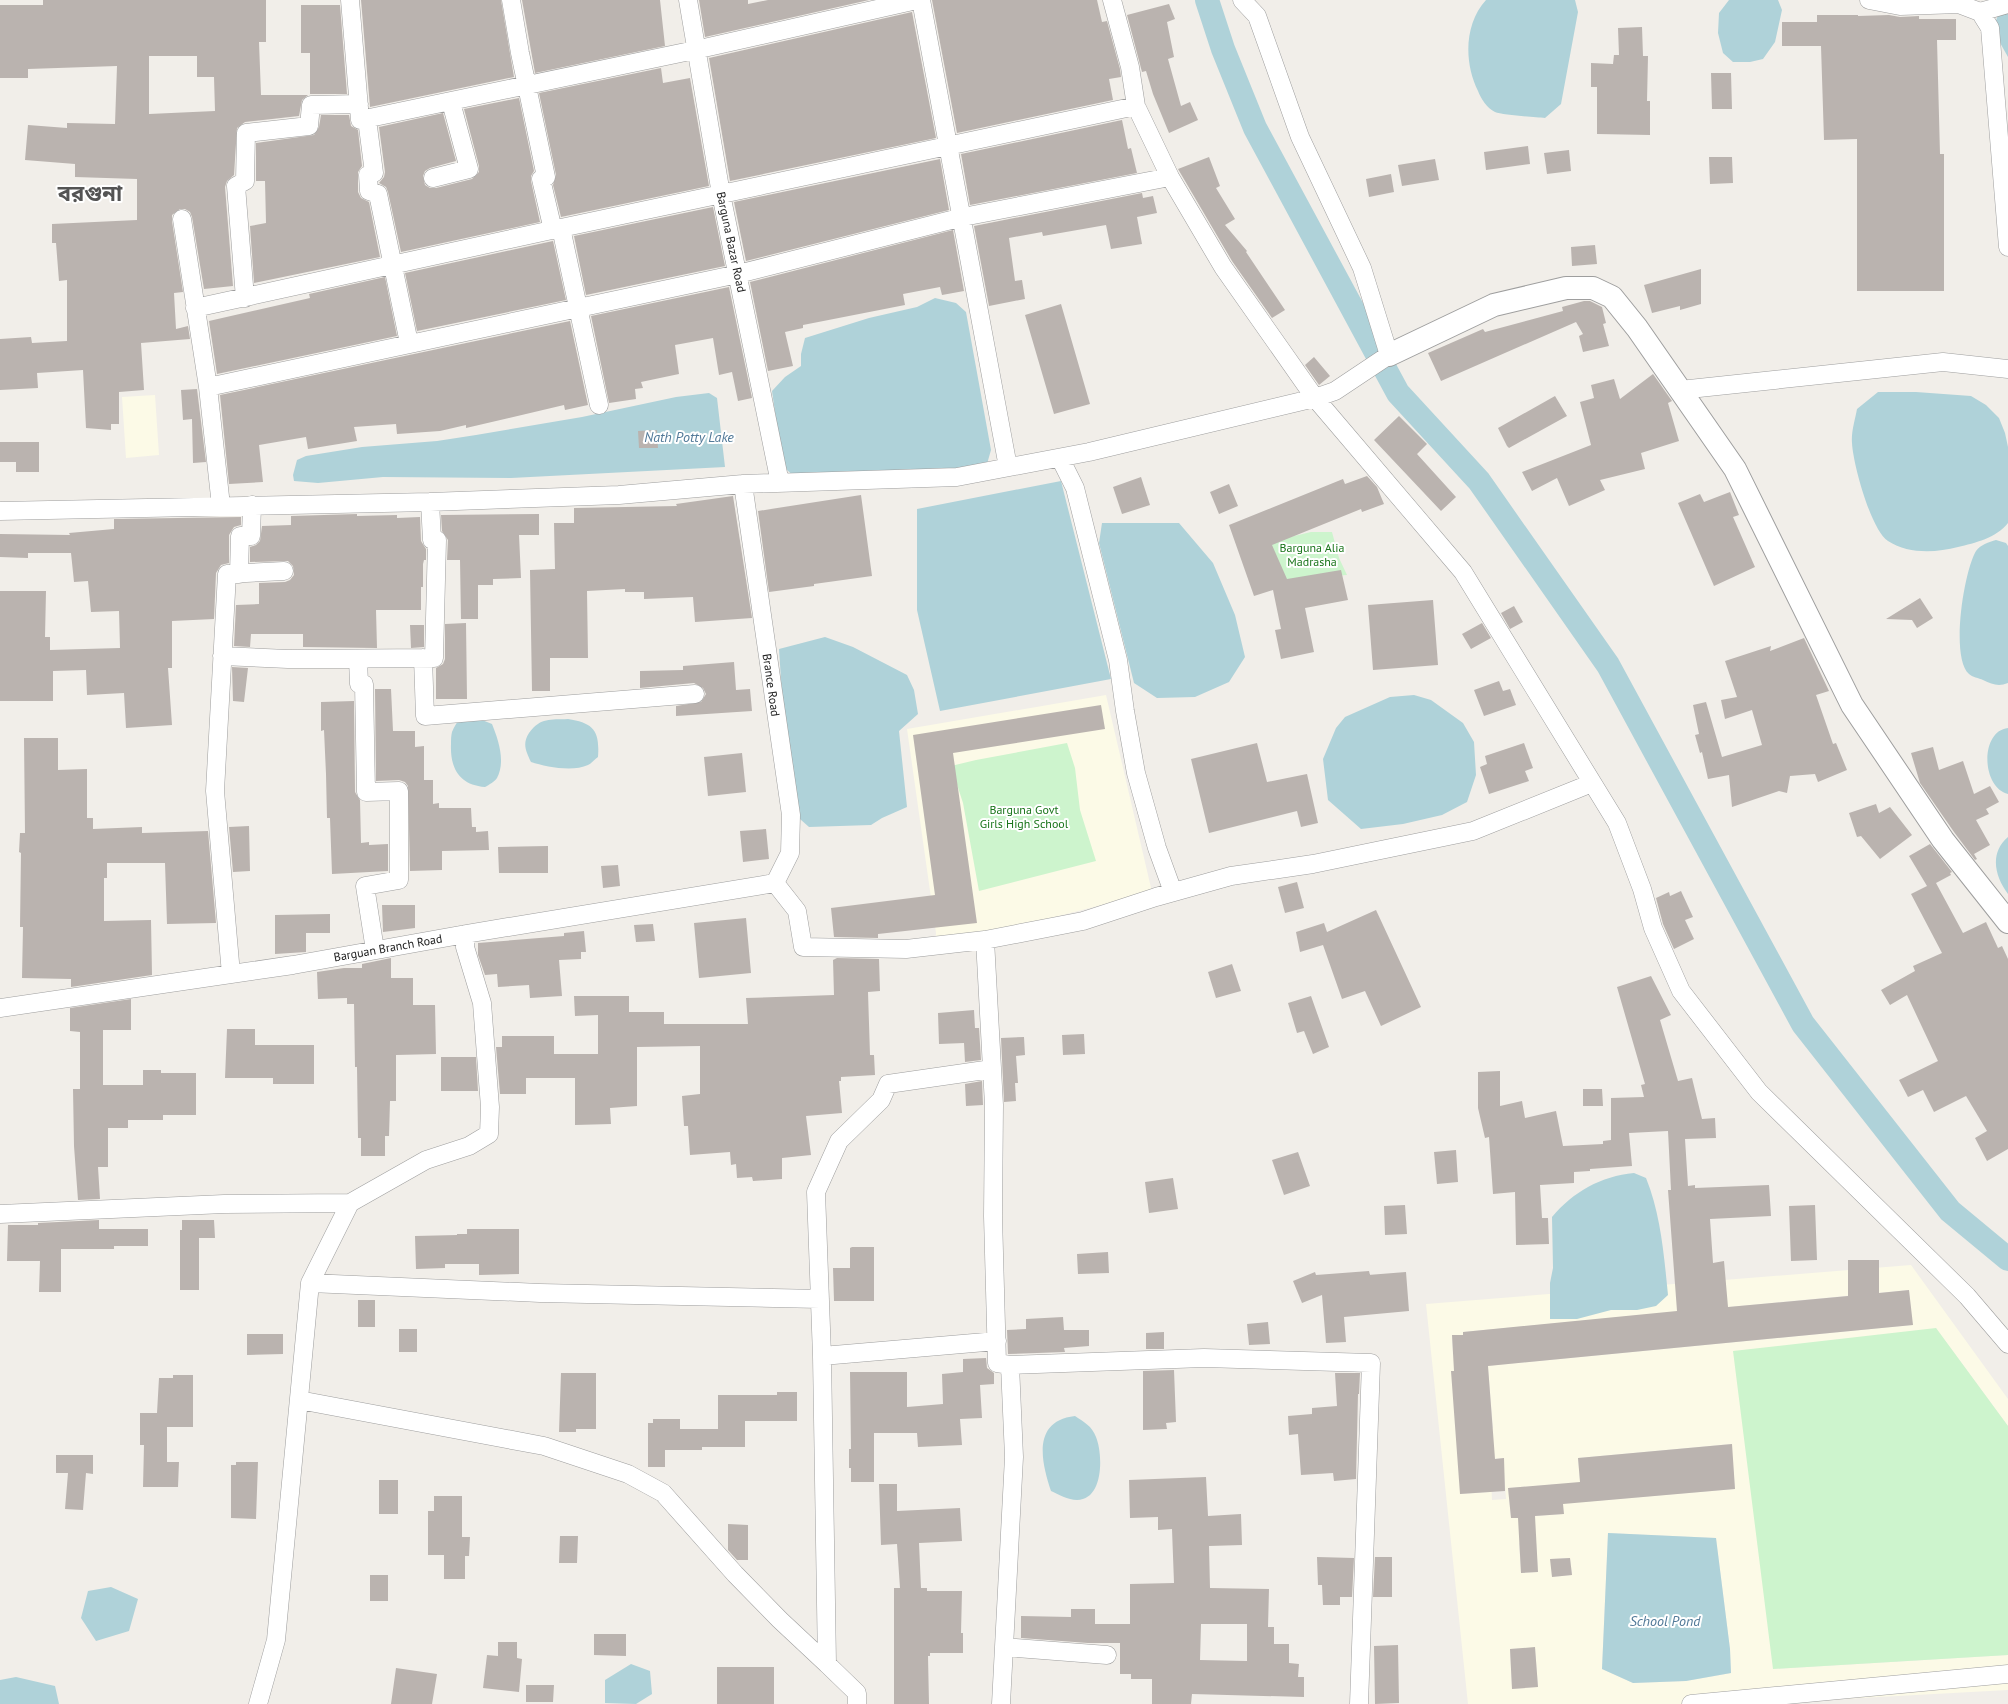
<svg xmlns="http://www.w3.org/2000/svg" width="2008" height="1704" font-family="'PT Sans','Noto Sans Bengali',sans-serif">
<style>
.education{fill:#fcfae7;fill-rule:evenodd}
.park{fill:#cdf4cd}
.water{fill:#afd2d9}
.lines{fill:none;stroke-linecap:round;stroke-linejoin:round}
.canal{stroke:#afd2d9;stroke-width:24}
.building{fill:#bab3af;fill-rule:evenodd}
.minor-casing{stroke:#9e9e9e;stroke-width:19}
.tertiary-casing{stroke:#9e9e9e;stroke-width:24}
.minor{stroke:#fff;stroke-width:18}
.tertiary{stroke:#fff;stroke-width:22}
.labels{text-anchor:middle;stroke-width:4;stroke-linejoin:round;paint-order:stroke}
.street-label{font-size:12px;fill:#212121;stroke:#fff}
.park-label{font-size:12px;fill:#1a751b;stroke:#fff}
.water-label{font-size:14px;font-style:italic;fill:#517998;stroke:#fff}
.town-label{font-size:22px;font-weight:bold;fill:#545454;stroke:#fff}
</style>
<rect width="100%" height="100%" fill="#f1eee9"/>
<!-- education -->
<path class="education" d="M155,395L159,455L126,458L122,397Z
M1106,695L1152,892L935,948L936,933L907,729Z
M1911,1265L2008,1399V1426L1936,1328L1773,1669L2008,1655V1690L1752,1704H1468L1426,1304ZM1909,1290L1912,1325L1466,1368L1463,1332ZM1461,1335L1463,1354L1453,1355L1452,1336ZM1488,1368L1493,1428L1457,1431ZM1487,1442L1490,1492L1461,1494H1460ZM1731,1444L1735,1489L1582,1502L1578,1458ZM1503,1458L1506,1499L1492,1500L1490,1459ZM1560,1484L1563,1514L1511,1518L1508,1488ZM1608,1533L1716,1538L1730,1649L1731,1673L1686,1681L1633,1683L1602,1669ZM1536,1542L1538,1572L1521,1573L1519,1543ZM1570,1558L1572,1575L1552,1577L1551,1559ZM1535,1648L1538,1687L1512,1689L1510,1649Z"/>
<!-- park -->
<path class="park" d="M1311,532H1332L1339,558L1347,575L1315,577L1279,584L1269,542Z
M1067,743L1075,768L1080,810L1096,861L979,891L963,803L951,766L976,760Z
M1936,1328L2008,1426V1655L1773,1669L1733,1351Z"/>
<!-- water -->
<path class="water" d="M1486,0H1575L1578,12L1561,104L1545,118C1535,117 1502,115 1495,112C1487,108 1481,99 1478,91C1464,63 1464,24 1486,0Z
M1729,0H1778L1782,10L1775,42L1763,59L1750,62H1733L1723,53L1718,33L1719,13Z
M2008,2V57L1999,41L1995,23L2002,5Z
M935,298L956,303L966,312L991,450L987,464L970,469L795,477L787,470L782,461L772,391L785,377L801,366V354L805,338L869,318L917,307Z
M1878,392H1916L1971,396L1986,405L1999,418L2005,433L2008,447V523C1996,538 1975,543 1958,547C1935,553 1908,554 1888,541C1871,530 1853,464 1852,443C1851,432 1855,420 1857,409Z
M709,393L717,398L725,467L511,478L383,477L318,483L294,481L293,475L297,460L306,456L362,447L437,441L476,435L582,417L676,397Z
M1061,481L1111,679L940,711L917,610V509Z
M1102,523H1179L1213,563L1235,615L1245,657L1229,682L1195,697L1157,698L1134,683L1099,543Z
M1996,540L2006,543L2008,546V683C1998,687 1992,684 1983,680C1979,678 1972,677 1969,674C1950,657 1964,571 1976,551C1980,545 1989,542 1996,540Z
M825,637L853,647L907,675L914,690L918,714L899,731L907,807L882,818L871,825L809,827L800,819L784,725L779,649Z
M1414,695L1431,700L1463,723L1474,742L1476,775L1467,802L1442,815L1403,824L1361,829L1328,800L1323,759L1336,728L1345,717L1390,697Z
M472,716L492,724C498,739 506,761 497,778C495,781 489,785 485,787C459,785 450,768 451,744C451,740 451,736 452,732C454,727 457,722 460,718Z
M568,719C593,723 600,730 598,757C595,759 592,763 588,765C573,772 546,767 531,762C526,751 522,744 529,733C541,717 550,720 568,719Z
M2008,728V794C1981,787 1980,731 2008,728Z
M2008,837V894C1995,877 1989,853 2008,837Z
M1634,1173L1646,1178C1661,1215 1664,1256 1668,1295L1656,1306L1637,1310H1611L1577,1319H1550V1283L1553,1268L1552,1217C1573,1192 1601,1176 1634,1173Z
M1075,1416C1084,1422 1092,1426 1096,1437C1103,1454 1104,1500 1077,1500C1068,1500 1058,1494 1051,1491C1041,1461 1032,1421 1075,1416Z
M1608,1533L1716,1538L1730,1649L1731,1673L1686,1681L1633,1683L1602,1669Z
M111,1587L138,1599L129,1631L96,1641L81,1618L88,1591Z
M631,1664L650,1671L652,1694L636,1704L605,1703V1680Z
M16,1677L55,1686L59,1704H0V1680Z"/>
<g class="lines">
<!-- canal -->
<path class="canal" d="M1207,0L1223,49L1255,128L1398,393L1479,481L1608,665L1803,1024L1950,1211L2008,1259"/>
</g>
<!-- building -->
<path class="building" d="M43,0H266V42H259L261,95H308L302,100L299,116L245,122L237,128L234,175L227,181L225,187L233,286L204,289L192,217L190,212L185,209H180L172,215V221L183,292L174,293L176,329L188,326L190,339L141,343L144,390L119,392V424H111V430L86,428L83,370L37,373L38,388L0,390V339L31,337L32,343L67,341V280L59,281L56,243H52V224L137,220V179L75,177V164L25,160L28,125L67,128V123L115,124L117,66L28,69V78H0V5H43ZM149,56H197V77H214L215,111L149,114Z
M361,0H501L514,77L370,107Z
M522,0H660L665,46L535,73Z
M699,0H748V4L768,0H869L705,37Z
M932,0H1097L1102,22L1107,21L1120,69L1121,77L1109,79L1113,100L957,133Z
M1169,4L1175,19L1167,22L1174,57L1168,59L1181,106L1190,102L1198,120L1169,133L1153,94L1146,71L1142,72L1127,15Z
M301,5H340L347,94H310V53H301Z
M912,12L936,138L730,181L709,58Z
M1817,15H1858V16L1889,15L1900,17L1919,16V19H1956V40H1937L1940,154H1944V291H1857V139L1824,140L1821,46H1782V22H1817Z
M1642,27L1643,56H1648L1647,101H1650V135L1597,134V87H1591V63L1613,64L1614,55H1619L1618,28Z
M661,68L663,83L690,78L709,186L561,217L553,185L556,175L539,93Z
M1711,73H1731L1732,109H1712Z
M519,98L534,171L531,176V181L540,222L401,252L388,192L386,187L379,183L384,177L385,172L379,127L443,113L456,161L430,168L425,171L423,176L425,185L430,188H436L472,179L479,172V166L464,109Z
M321,115H349L351,126L358,130L362,166L358,172V192L361,198L369,202L380,257L254,283L250,226L266,223L265,181H256V143L314,135L319,127Z
M1122,120L1128,149L1131,148L1137,173L970,205L961,154Z
M1528,146L1530,164L1486,170L1484,152Z
M1569,150L1571,171L1547,174L1544,153Z
M1209,157L1220,186L1216,188L1235,219L1225,225L1247,251L1246,252L1285,310L1272,318L1232,261L1178,169Z
M1709,157H1732L1733,183L1710,184Z
M940,159L949,210L746,261L734,202Z
M1435,159L1439,180L1402,186L1398,165Z
M1391,174L1394,192L1369,197L1366,179Z
M1142,193L1143,198L1153,196L1157,213L1137,217L1142,244L1111,249L1106,225L1043,236L1042,232L1009,238L1015,281L1022,280L1025,299L989,306L974,226Z
M713,207L725,266L586,295L574,236Z
M953,230L964,291L942,295L940,287L903,294L905,305L803,325V328L785,332L793,366L768,371L750,282Z
M553,241L566,300L417,331L405,273Z
M1595,245L1597,264L1572,266L1571,247Z
M1701,269V304L1680,310V306L1652,313L1644,285Z
M385,277L397,336L217,374L209,321L310,298L309,294Z
M729,287L752,398L738,401L732,372L719,375L713,338L675,345L679,374L641,382L643,388L635,389L636,399L609,403L591,316Z
M1584,301H1590L1602,307L1606,323L1603,324L1609,346L1583,352L1579,336L1583,334L1576,322L1441,381L1428,353L1483,329L1485,332L1563,311L1562,307Z
M1061,304L1090,404L1054,414L1025,315Z
M570,321L588,405L565,410L564,405L466,428V425L440,431L397,434L396,424L354,427L357,441L308,449L306,437L259,445L263,482L229,484L220,395Z
M1314,357L1330,376L1319,385L1305,365Z
M1653,374L1672,401L1668,403L1679,441L1641,453L1645,469L1600,480L1605,490L1569,506L1557,478L1532,491L1522,472L1591,445L1580,402L1594,398L1591,385L1614,379L1620,399Z
M197,389L206,462L193,463L192,419L183,420L181,390Z
M1555,396L1567,416L1509,448L1507,446L1498,428Z
M1399,416L1427,444L1417,454L1456,497L1441,511L1374,440Z
M657,430L658,448H639L638,431Z
M0,442H39V472H16V462H0Z
M1367,476L1377,487L1384,504L1362,512L1361,509L1272,545L1287,579L1341,570L1348,600L1305,608L1314,652L1281,659L1275,630L1281,629L1273,590L1254,596L1229,525L1343,479L1345,484Z
M1141,477L1150,505L1122,514L1113,487Z
M1229,484L1238,506L1219,514L1210,492Z
M1730,492L1739,515L1733,517L1755,567L1714,586L1678,503L1700,494L1704,502Z
M861,495L872,576L814,584V586L769,592L758,511Z
M733,496L752,618L695,622L693,597L644,599V592H625V589L587,591L588,658H550V691H532L530,570L555,569L554,523H574V508L677,506L676,504Z
M357,514V516L397,515V518L420,517L421,541L426,549V560H424L423,564V587H421V610H376L377,648L303,647V634H251L250,647L234,646L236,605L259,604V583L285,582L290,580L294,575L293,566L288,561L250,562V547L256,545L260,541L262,526L291,525V516Z
M539,514V535H519L521,578L493,579V585H478V619H461L460,560H447L448,540L442,531L441,515Z
M241,517V525L234,527L229,535V563L221,565L216,573L214,619L172,621V668H168L172,725L126,728L124,693L87,695L86,670L53,671V701H0V591H46L45,637H50V650L120,648L119,611L91,612L88,581L74,582L71,553H28V558L0,557V534L70,535L69,533L114,529V519Z
M1920,598L1933,618L1917,628L1912,620L1886,619Z
M1433,600L1438,665L1373,670L1368,605Z
M1514,606L1523,622L1510,629L1501,613Z
M466,623L467,699H436V668L443,664L445,659V624Z
M1482,623L1491,638L1471,649L1462,634Z
M410,625H424V647L411,648Z
M1804,638L1829,691L1816,695L1833,744L1836,743L1847,770L1818,782L1815,774L1790,776L1787,793L1779,791L1732,807L1729,775L1708,779L1702,752L1700,753L1695,735L1699,734L1693,705L1706,702L1722,757L1762,745L1752,710L1725,719L1721,700L1737,697L1725,661L1771,646L1770,651Z
M734,662L736,690L750,689L752,711L676,716V706L701,702L706,694L703,688L694,683L640,688V671L683,670V666Z
M232,667L248,668L244,702L233,701Z
M1499,681L1503,691L1510,689L1516,705L1484,716L1474,690Z
M375,689H391L393,731H415V747L424,746V780H433V804L439,803V808H471L472,827H476V832L488,831L489,850L442,851V870L410,871L408,786L405,782L399,780L376,781Z
M354,701L355,792L360,800L361,843L369,842V845L388,844V871L332,874L330,818H327L326,774L324,730L321,731V702Z
M1101,705L1105,729L953,753L977,923L878,934V938L834,937L831,908L935,895L913,735Z
M24,738H58V770L87,769V818H93V829L142,827V833L208,831L216,923L167,924L165,863H107V878H104V921L151,920L152,975L71,987V979L22,978L23,927H20L21,853L19,852L20,833H25Z
M1257,743L1267,782L1307,774L1318,823L1301,827L1297,811L1209,833L1191,759Z
M1524,743L1533,768L1525,771L1529,781L1489,794L1480,767L1487,764L1485,756Z
M1933,747L1939,770L1963,761L1974,794L1990,786L1999,802L1986,809L1989,814L1976,820L1990,845L1974,854L1977,859L1975,860L1954,832L1920,783L1911,753Z
M742,753L746,792L708,796L704,757Z
M1876,804L1879,813L1890,807L1912,835L1880,859L1861,836L1857,837L1849,813Z
M249,826L250,871L233,872L229,827Z
M766,829L769,859L743,862L740,831Z
M1930,844L1952,872L1950,873L1951,875L1936,883L1963,933L1986,922L1998,948L2002,946L2008,959V1149L1987,1161L1975,1138L1987,1131L1966,1096L1934,1112L1923,1090L1908,1097L1899,1080L1938,1061L1907,995L1890,1005L1881,990L1915,971L1913,966L1942,953L1911,894L1927,886L1909,856Z
M548,846V873H499L498,847Z
M618,865L620,886L603,888L601,866Z
M1297,882L1304,908L1285,913L1278,887Z
M1681,891L1693,917L1685,920L1694,939L1674,949L1663,924L1656,898L1669,892L1670,896Z
M382,905H415V928L383,932Z
M1376,910L1421,1007L1381,1026L1365,991L1342,999L1323,945L1300,952L1296,932L1324,923L1327,932Z
M330,914V933H306V952L275,954V915Z
M746,918L751,973L699,978L694,923Z
M653,924L655,941L636,942L634,925Z
M584,931L586,952H581V959L559,960L562,996L530,998L529,985L498,987L497,974L485,975L478,955V943L564,936V933Z
M391,958V978H413V1005H435L436,1054L396,1055V1101H390L389,1136H385V1156H361V1138H358L357,1067H355L354,1004H347V998L318,999L317,972L344,968H362V964Z
M837,958L879,959L880,991L868,992L870,1055H874L875,1075L841,1077V1081H839L842,1113L806,1116L811,1155L782,1158V1179L753,1181L752,1177L737,1178L736,1164L731,1165L730,1152L690,1155L688,1126H684L682,1096L700,1094V1046L637,1047V1106L610,1108L611,1124L575,1125V1078H526V1094H500L496,1047H502V1036H554V1054H598V1015L575,1016L574,996H629V1012H664V1024H748L746,998L834,995L833,960Z
M1232,964L1241,991L1216,998L1208,972Z
M1651,976L1671,1015L1660,1020L1678,1081L1692,1078L1702,1119L1715,1118L1716,1138L1685,1139L1688,1186L1695,1185V1188L1769,1185L1771,1216L1710,1219L1713,1263L1724,1261L1728,1307L1848,1296V1260H1879V1293L1909,1290L1913,1325L1488,1366L1495,1459L1504,1458L1505,1491L1460,1494L1451,1371H1454L1452,1335H1463V1332L1677,1311L1668,1190H1671L1668,1131L1629,1133L1632,1166L1590,1169V1171L1574,1172V1183L1540,1185L1542,1218H1548L1549,1244L1516,1245L1515,1192L1493,1194L1489,1137L1485,1138L1478,1108V1072L1500,1071V1106L1522,1101L1525,1118L1556,1111L1563,1146L1603,1144V1141L1611,1140V1098L1644,1097L1641,1085L1645,1084L1617,987Z
M1311,996L1329,1047L1313,1054L1304,1031L1297,1033L1288,1003Z
M131,999V1030H103V1085H143V1070H161V1073H196V1115H163V1120H128V1128H108V1167H98L100,1199L78,1200L74,1146L73,1089H80V1032L70,1031V1008Z
M974,1010L975,1028H979L981,1060L965,1062L964,1043L939,1044L938,1013Z
M227,1029H255V1045H314V1084H273V1078H225Z
M1084,1034L1085,1054L1063,1055L1062,1035Z
M1024,1037L1025,1055L1016,1056L1018,1083H1015L1016,1101L1004,1102L1001,1038Z
M441,1057H476L478,1091H441Z
M982,1081L983,1105L966,1106L965,1084Z
M1583,1089H1602L1603,1106H1583Z
M1456,1150L1458,1182L1437,1184L1434,1152Z
M1298,1152L1310,1186L1284,1195L1272,1160Z
M1173,1178L1178,1209L1149,1213L1145,1182Z
M1405,1205L1407,1234L1385,1235L1384,1206Z
M1815,1205L1817,1260L1791,1261L1789,1206Z
M99,1220V1229H148V1246H114V1249H61V1292H39L40,1261H7L8,1225H38V1223Z
M182,1220H214L215,1238H199V1290H180V1230H182Z
M467,1229H519V1274L479,1275V1264H445V1268L416,1269L415,1236L457,1235V1234H467Z
M852,1247H874V1301H834L833,1268H850V1248Z
M1108,1252L1109,1273L1078,1274L1077,1254Z
M1369,1271L1370,1275H1368L1406,1272L1409,1311L1344,1317L1346,1342L1326,1343L1322,1295L1302,1303L1293,1281L1315,1272L1316,1275Z
M358,1300H375V1327H358Z
M1063,1317L1064,1330H1089V1346L1064,1348L1065,1352L1008,1354L1007,1330L1026,1329V1319Z
M1268,1322L1270,1344L1249,1345L1247,1324Z
M399,1329H417V1352H399Z
M1164,1332V1349H1146V1333Z
M247,1334H283V1354L247,1355Z
M986,1358L987,1368L994,1373V1384L980,1385L982,1418L960,1419L962,1445L918,1447L917,1433H874V1482H851V1468H849V1449H851L850,1372H907V1407L943,1404L942,1374L963,1372V1359Z
M1174,1370L1176,1422L1166,1423L1167,1429L1143,1430V1371Z
M561,1373H596V1429H576V1432H559Z
M1335,1373H1360L1359,1394H1358L1356,1479L1334,1481L1333,1473L1301,1475L1298,1434L1289,1435L1288,1416L1312,1414V1408L1337,1406Z
M173,1375H193V1427H167V1462H179L178,1487H143L144,1445H140V1413H157L159,1378H173Z
M777,1392H797V1421H745V1447H702V1450H665V1467H648V1423H653V1419H680V1429H718V1395H777Z
M1732,1444L1735,1489L1563,1504L1564,1514L1535,1516L1538,1572L1521,1573L1518,1518H1511L1508,1488L1580,1482L1578,1458Z
M56,1455H93V1474L86,1473L83,1510L65,1509L68,1473H56Z
M236,1462H258L256,1519L231,1518V1465H236Z
M1206,1477L1208,1516L1241,1514L1242,1545L1209,1546L1210,1588L1269,1589L1268,1627H1274V1644H1289V1663L1299,1664L1298,1677H1304V1697L1192,1694L1191,1704H1152V1679H1131V1674H1120V1643H1088L1021,1638V1616L1071,1617V1609H1095V1624H1130V1584L1174,1583L1172,1529L1158,1530V1517L1130,1518L1129,1480ZM1201,1624H1247V1661L1200,1660Z
M379,1480H398V1514H379Z
M879,1484H897V1511L960,1508L962,1541L919,1543L921,1588H927V1591H962L961,1633H963V1653H930V1656H928L929,1704H894V1588H900L897,1544L881,1545Z
M434,1496H462V1537H470L469,1556H465V1579H444V1555H428V1511H434Z
M728,1524L748,1525V1560H737L728,1550Z
M560,1536H578L577,1563H559Z
M1317,1557L1354,1558L1352,1597H1340V1605H1323L1322,1585H1318Z
M1375,1557H1392V1597H1373Z
M1570,1558L1572,1575L1552,1577L1550,1559Z
M370,1575H388V1601H370Z
M594,1634H626V1656L594,1655Z
M498,1642H517V1658L522,1659L519,1692L483,1688L487,1655L498,1656Z
M1398,1645L1399,1703L1375,1704L1374,1646Z
M1535,1647L1538,1687L1512,1689L1510,1649Z
M717,1667H774V1704H717Z
M396,1668L437,1674L432,1704H391Z
M526,1685H554L553,1702H526Z"/>
<g class="lines">
<defs>
<path id="minor" d="M350,0L360,120L695,50L917,0
M511,0L520,53L546,177L541,179L553,230
M688,0L721,194L780,483
M921,0L1008,467
M1112,0L1130,67L1136,106L1170,177L1223,267L1315,398L1463,572L1617,823L1642,889L1653,928L1681,991L1759,1092L1967,1296L2008,1344
M1869,0L1900,6L1959,4L1980,12L1990,28L2008,247
M1980,12L2008,4
M367,119L374,173L368,175L369,191L378,194L409,343
M433,178L469,169L451,102
M182,219L208,387L221,506
M561,228L599,405
M245,298L236,186L245,181L246,133L309,126L311,105L359,104
M195,308L561,228L1136,106
M208,387L738,274L963,217L1170,177
M1680,390L1943,362L2008,369
M1060,458L1075,488L1118,660L1125,711L1136,773L1157,848L1173,892
M743,484L791,815L790,853L775,883
M0,511L430,502L619,495L743,484L957,477L1089,452L1315,398L1335,391L1389,355L1362,268L1300,137L1257,16L1242,0
M239,574L240,536H251L252,505
M222,656L288,659L434,658L437,540H432L430,502
M423,658L425,716L695,694
M358,659L359,684H364L366,792L399,791V880L365,886L375,950
M775,883L797,911L803,947L906,949L985,940L1083,921L1156,897L1231,876L1313,864L1473,831L1592,783
M985,940L994,1105L993,1216L997,1363L1010,1365
M231,974L215,791L227,574L284,571
M0,1008L293,965L466,934L775,883
M0,1214L224,1204L350,1203
M310,1283L540,1293L820,1299
M822,1356L997,1341
M299,1400L544,1446L628,1474L663,1493L735,1574L780,1620L827,1664
M1004,1647L1107,1655
M258,1704L276,1640L310,1283L350,1203L426,1160L469,1146L489,1134L490,1107L482,1003L465,947L466,934
M857,1704V1693L827,1664L822,1356L816,1192L839,1141L881,1100L888,1084L992,1069
M1001,1704L1014,1457L1010,1365L1204,1358L1371,1363L1359,1704
M1691,1704L2008,1674"/>
<path id="tertiary" d="M1389,355L1494,305L1566,288H1593L1612,297L1637,328L1735,469L1852,705L1943,840L2008,922"/>
</defs>
<!-- minor casing -->
<use href="#minor" class="minor-casing"/>
<!-- tertiary casing -->
<use href="#tertiary" class="tertiary-casing"/>
<!-- minor -->
<use href="#minor" class="minor"/>
<!-- tertiary -->
<use href="#tertiary" class="tertiary"/>
</g>
<g class="labels">
<!-- street labels -->
<g class="street-label">
<text transform="translate(731 242) rotate(78)" y="4">Barguna Bazar Road</text>
<text transform="translate(771 685) rotate(82)" y="4">Brance Road</text>
<text transform="translate(388 948) rotate(-10)" y="4">Barguan Branch Road</text>
</g>
<!-- park labels -->
<g class="park-label">
<text x="1312" y="552">Barguna Alia<tspan x="1312" dy="14">Madrasha</tspan></text>
<text x="1024" y="814">Barguna Govt<tspan x="1024" dy="14">Girls High School</tspan></text>
</g>
<!-- water labels -->
<g class="water-label">
<text x="689" y="442">Nath Potty Lake</text>
<text x="1665" y="1626">School Pond</text>
</g>
<!-- town labels -->
<g class="town-label">
<text x="90" y="201">বরগুনা</text>
</g>
</g>
</svg>
